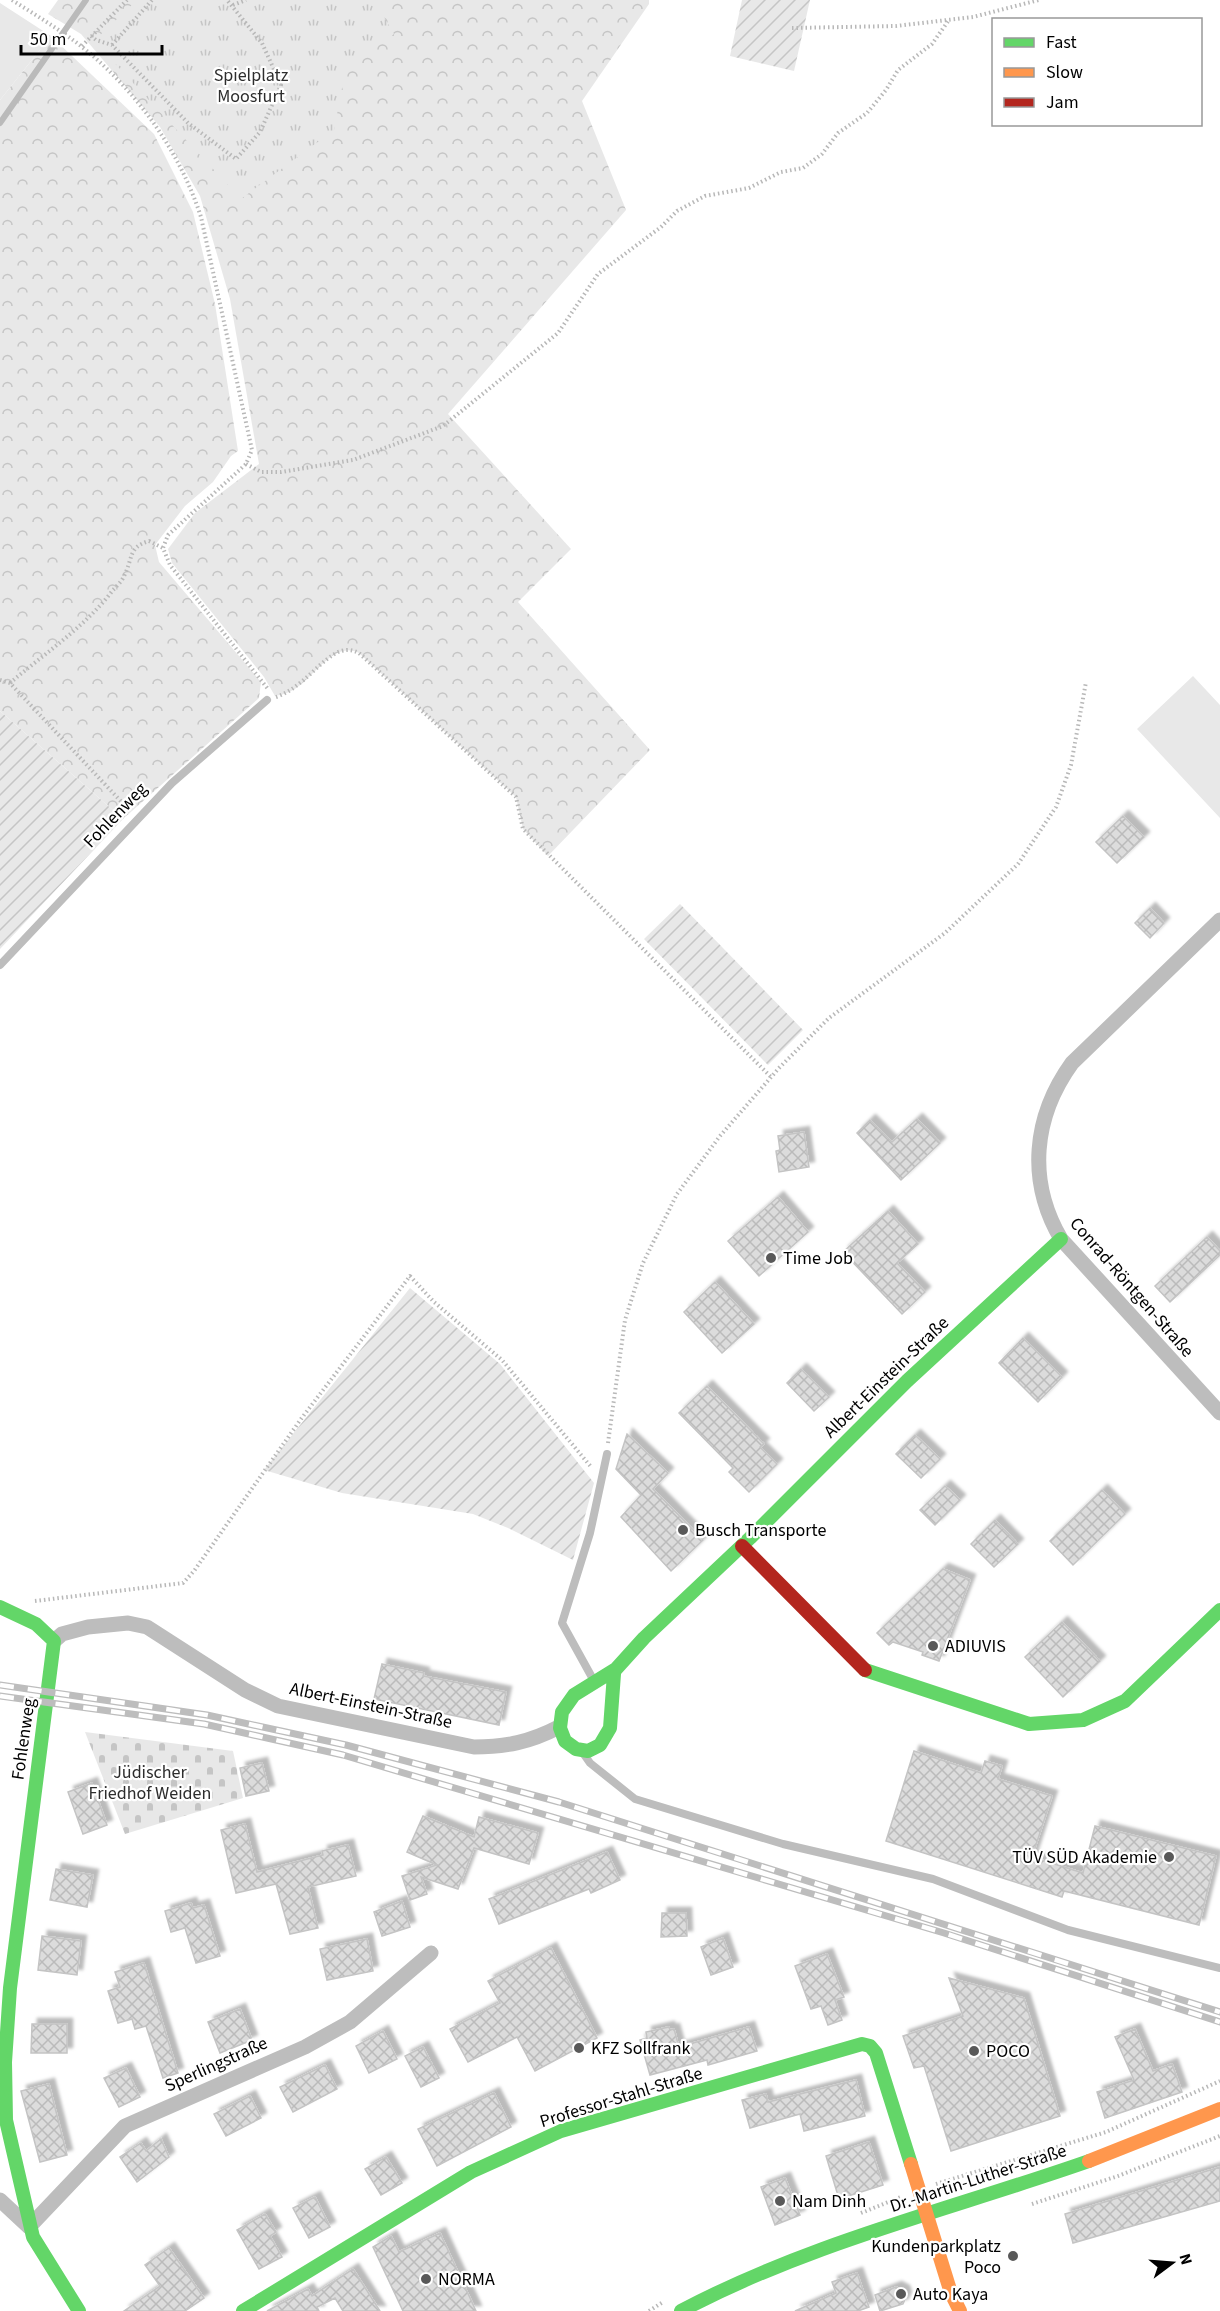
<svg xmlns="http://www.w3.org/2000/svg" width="1220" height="2311" font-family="'Source Sans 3',sans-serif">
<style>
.grass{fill:#e8e8e8}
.forest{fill:url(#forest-crowns)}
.cemetery{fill:url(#cemetery-stones)}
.park{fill:url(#park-tufts)}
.garden{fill:url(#garden-furrows)}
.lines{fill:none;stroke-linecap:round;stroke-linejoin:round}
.stream{stroke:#bababa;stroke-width:6}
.building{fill:url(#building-cross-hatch);stroke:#c4c4c4;stroke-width:1.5;filter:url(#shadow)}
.path{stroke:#b8b8b8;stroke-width:4;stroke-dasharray:1.5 3;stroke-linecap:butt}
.lane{stroke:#bdbdbd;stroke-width:8}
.street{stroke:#bdbdbd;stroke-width:15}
.fast{stroke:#63d668;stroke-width:14}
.slow{stroke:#ff974d;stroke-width:14}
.jam{stroke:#b3261e;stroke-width:14}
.rail-casing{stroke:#bdbdbd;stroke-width:7}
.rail{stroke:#fff;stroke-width:4.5;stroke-dasharray:14;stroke-linecap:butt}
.poi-dot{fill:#595959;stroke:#fff;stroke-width:2}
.labels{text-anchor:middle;stroke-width:4.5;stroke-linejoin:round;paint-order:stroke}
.park-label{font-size:18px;fill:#2d2d2d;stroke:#fff}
.street-label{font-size:18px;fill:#000;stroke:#fff}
.poi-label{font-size:18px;fill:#000;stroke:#fff;text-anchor:start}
</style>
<defs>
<pattern id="forest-crowns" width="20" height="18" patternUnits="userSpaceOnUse" patternTransform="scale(1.5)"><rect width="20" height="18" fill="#e8e8e8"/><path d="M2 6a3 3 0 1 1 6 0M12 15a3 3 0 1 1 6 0" fill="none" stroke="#c5c5c5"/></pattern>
<pattern id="cemetery-stones" width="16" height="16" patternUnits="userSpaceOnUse" patternTransform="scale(1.5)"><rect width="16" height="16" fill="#e8e8e8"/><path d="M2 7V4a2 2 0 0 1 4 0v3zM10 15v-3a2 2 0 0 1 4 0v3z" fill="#c5c5c5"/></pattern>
<pattern id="park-tufts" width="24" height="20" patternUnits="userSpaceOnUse" patternTransform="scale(1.5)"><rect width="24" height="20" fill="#e8e8e8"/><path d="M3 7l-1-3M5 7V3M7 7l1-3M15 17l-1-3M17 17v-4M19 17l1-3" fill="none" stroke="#c5c5c5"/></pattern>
<pattern id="garden-furrows" width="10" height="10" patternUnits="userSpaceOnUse" patternTransform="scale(1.5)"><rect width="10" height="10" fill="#e8e8e8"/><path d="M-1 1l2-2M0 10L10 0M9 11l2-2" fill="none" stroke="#c5c5c5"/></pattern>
<pattern id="building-cross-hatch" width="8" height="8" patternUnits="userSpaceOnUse" patternTransform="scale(1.5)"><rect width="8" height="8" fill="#dcdcdc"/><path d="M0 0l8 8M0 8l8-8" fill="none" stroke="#bbb"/></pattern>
<filter id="shadow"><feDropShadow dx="5.5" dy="-5.5" stdDeviation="1.5" flood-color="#0004"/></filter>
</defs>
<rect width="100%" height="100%" fill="#fff"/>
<!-- grass -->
<path class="grass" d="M0,3L51,36L0,100Z
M1193,676L1220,705V818L1137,729Z"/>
<!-- forest -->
<path class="forest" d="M58,0H649V4L582,101L626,210L448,414L571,549L518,602L650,750L548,856L523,829L516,797L359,653C332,639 312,683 289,692C285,694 280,695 275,696L264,677L172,563L168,549L195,513L259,464L230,299L200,196L160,127L81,34L48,14Z
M51,36L154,134L193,212L215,304L238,451L231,456L213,482L185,506L155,545L159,562L261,682L259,698L123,819L0,711V100Z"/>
<!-- cemetery -->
<path class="cemetery" d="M85,1732L233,1751L243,1798L125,1834Z"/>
<!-- park -->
<path class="park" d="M137,0H374L394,34L346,67L334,130L241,199L94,41Z"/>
<!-- garden -->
<path class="garden" d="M742,0H810L794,71L730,56Z
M0,711L123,819L0,949Z
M680,904L803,1030L768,1065L644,939Z
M410,1288L500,1364L594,1483L573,1560L508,1528L473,1514L342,1493L264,1470Z"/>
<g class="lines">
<!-- stream -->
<path class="stream" d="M0,123L86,0"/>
</g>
<!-- building -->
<path class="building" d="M1123,816L1144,837L1117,863L1096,842Z
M1150,908L1164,923L1150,938L1135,923Z
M917,1119L940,1143L901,1180L857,1133L870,1120L892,1142Z
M804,1132L809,1167L779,1172L776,1151L780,1150L778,1136Z
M778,1197L808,1232L759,1276L728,1241Z
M888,1211L918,1244L897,1263L925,1292L902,1314L843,1252Z
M1207,1237L1220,1251V1255L1170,1302L1155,1286Z
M715,1282L754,1324L722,1353L684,1312Z
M1023,1338L1062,1377L1038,1402L999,1363Z
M801,1369L829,1397L814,1411L787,1383Z
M707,1386L764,1444L760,1447L777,1464L749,1492L729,1472L733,1468L679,1413Z
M627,1434L668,1473L653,1489L703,1540L671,1571L621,1517L641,1495L616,1469Z
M915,1435L940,1459L921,1478L896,1454Z
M945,1486L960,1500L935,1525L920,1510Z
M1102,1490L1125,1514L1073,1565L1050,1541Z
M995,1520L1018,1544L994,1567L971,1544Z
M943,1569L970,1580L939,1661L922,1655L923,1652L893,1642L889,1645L877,1633Z
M1062,1622L1100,1661L1063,1697L1025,1657Z
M382,1664L424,1673L423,1676L506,1692L499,1725L374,1699Z
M914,1751L981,1773L985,1761L1002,1766L998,1779L1052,1796L1032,1857L1083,1873L1095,1826L1216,1856L1199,1925L1064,1891L1062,1897L886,1841Z
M262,1763L269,1791L246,1796L240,1768Z
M92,1783L107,1825L83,1834L68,1792Z
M423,1816L474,1837L479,1817L538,1833L529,1864L474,1848L458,1889L421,1877L427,1894L410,1900L402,1876L437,1865L407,1852Z
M245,1824L257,1872L323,1855L322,1851L348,1845L356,1876L308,1887L318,1928L290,1934L276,1884L236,1893L221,1830Z
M607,1852L620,1880L591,1893L589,1889L499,1924L489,1899Z
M56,1869L93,1875L87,1907L50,1900Z
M402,1901L410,1927L382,1936L374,1912Z
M191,1903L193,1908L204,1905L220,1956L196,1963L185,1928L171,1932L165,1911Z
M662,1913H686L687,1936L661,1937Z
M42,1936L81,1941L77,1975L38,1970Z
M723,1938L733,1967L711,1975L701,1947Z
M367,1939L373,1971L327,1980L320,1949Z
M551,1948L597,2038L535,2071L517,2037L468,2062L450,2029L500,2003L488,1981Z
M827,1954L844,1997L835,2000L842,2020L828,2025L821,2006L811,2009L795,1966Z
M144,1963L178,2073L163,2078L146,2026L135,2029L132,2019L118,2023L108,1991L120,1987L115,1972Z
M949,1978L1024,1998L1060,2116L951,2151L924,2066L914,2068L903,2036L963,2016Z
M240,2009L252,2040L220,2053L208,2022Z
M32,2024H67V2053H31Z
M669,2027L670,2030L674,2029L679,2047L749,2027L757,2051L708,2065L707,2060L650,2075L640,2040L647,2038L646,2032Z
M1135,2029L1153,2071L1172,2064L1182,2092L1105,2118L1097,2092L1134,2080L1115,2037Z
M383,2031L397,2059L369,2073L356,2046Z
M423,2047L439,2078L421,2087L405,2056Z
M325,2065L337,2089L293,2112L280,2087Z
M126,2068L140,2097L119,2107L104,2078Z
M856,2080L865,2116L804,2131L800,2114L750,2128L742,2100L766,2094L768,2102Z
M49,2084L67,2155L40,2162L21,2091Z
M494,2093L511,2127L437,2166L418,2129Z
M250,2096L261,2118L226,2136L214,2114Z
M161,2139L169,2157L137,2182L120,2157L141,2143L146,2151Z
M869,2142L883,2185L839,2199L826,2156Z
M386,2157L402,2183L381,2195L365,2169Z
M1220,2167V2201L1073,2243L1065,2214Z
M785,2178L800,2215L775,2225L761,2187Z
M315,2197L330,2227L309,2238L293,2208Z
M265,2214L276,2232L270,2236L282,2257L259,2269L237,2230Z
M440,2233L476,2311H403L373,2247L391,2236L399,2252Z
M169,2248L204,2298L185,2311H124L160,2286L145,2265Z
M353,2269L380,2311H343L335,2298L317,2307L319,2311H267L308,2289L312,2296Z
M857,2273L869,2307L858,2311H795L836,2293L832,2282Z
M896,2287L904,2291L906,2297L903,2304L880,2311L875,2295Z"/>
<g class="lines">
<!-- path -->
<path class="path" d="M12,0C34,14 57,28 77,43C134,87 179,149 201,217L252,450L246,464L168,535L163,548L170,565L268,689
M233,5L246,0
M792,28L896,26L973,17L1039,0
M91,36L96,40L112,45L188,123L236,159L260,132L281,85L262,43L227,0
M112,45L152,0
M82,46L127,0
M246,464L261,472H281L353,460L443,426L558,333L598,274L661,227L677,211L705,196L749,188L781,172L803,168L822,154L838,133L867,113L886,90L898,70L932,44L949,20
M0,680L10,683L130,811
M10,683C44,654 86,626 113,590C117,586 122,581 124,576C133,559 128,547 149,541L163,548
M276,697C303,688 322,657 341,651C348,649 353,650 359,653L516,797L523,829L771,1077
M608,1443L625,1320L643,1263L677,1194L720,1136L779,1068L829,1018L945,933L1018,864L1056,807L1071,765L1086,682
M35,1601L183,1583L194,1571L301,1419L410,1276L434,1302L502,1360L592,1468
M936,2184L1106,2132L1220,2081
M1032,2204L1118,2176L1220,2136
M861,2213L901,2197
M649,2311L663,2302"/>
<!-- lane -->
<path class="lane" d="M0,965L172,783L267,700
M594,1681L562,1623L590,1533L607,1454
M583,1753L590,1763L635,1799L783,1844L933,1879L1068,1930L1220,1968"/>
<!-- street -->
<path class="street" d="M1220,920L1072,1063C1033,1117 1027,1181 1061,1239L1220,1413
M54,1641L62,1634L88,1627L128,1623L147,1627L245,1690L278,1706L474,1747C506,1747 530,1742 559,1727
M0,2200L29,2227L125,2126L305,2047L350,2022L431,1953"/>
<!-- fast -->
<path class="fast" d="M0,1607L36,1624L54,1641L10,1988L5,2062L6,2120L33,2237L79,2311
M865,1670L1029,1724L1083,1720L1125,1701L1220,1610
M614,1674L610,1728L600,1745L588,1751L576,1749L565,1741L560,1728L562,1712L574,1695L616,1669L644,1638L750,1538L907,1381L1061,1239
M243,2311L471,2172L561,2131L862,2044L870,2046L876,2053L911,2164
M681,2311C809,2243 952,2209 1089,2161"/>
<!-- slow -->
<path class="slow" d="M1089,2161L1220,2109
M911,2164L951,2293L960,2311"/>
<!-- jam -->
<path class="jam" d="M742,1546L865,1670"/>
<defs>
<path id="rail" d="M0,1685L207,1715L346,1745L559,1802L1220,2012
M0,1696L204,1724L343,1755L944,1933L1220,2022"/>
</defs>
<!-- rail casing -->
<use href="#rail" class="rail-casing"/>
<!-- rail -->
<use href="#rail" class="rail"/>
</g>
<!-- markers -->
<g class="poi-dot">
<circle cx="771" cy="1258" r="6"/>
<circle cx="683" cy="1530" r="6"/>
<circle cx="933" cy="1646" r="6"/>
<circle cx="1169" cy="1857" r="6"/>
<circle cx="579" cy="2048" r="6"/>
<circle cx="974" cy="2051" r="6"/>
<circle cx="780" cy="2201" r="6"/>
<circle cx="1013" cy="2256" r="6"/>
<circle cx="426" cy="2279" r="6"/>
<circle cx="901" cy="2294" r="6"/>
</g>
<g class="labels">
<!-- park labels -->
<g class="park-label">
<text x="251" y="81">Spielplatz<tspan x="251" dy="21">Moosfurt</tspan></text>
<text x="150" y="1778">Jüdischer<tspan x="150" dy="21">Friedhof Weiden</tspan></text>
</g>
<!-- street labels -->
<g class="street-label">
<text transform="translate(115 815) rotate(-46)" y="6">Fohlenweg</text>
<text transform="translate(1132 1287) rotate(49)" y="6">Conrad-Röntgen-Straße</text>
<text transform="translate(886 1377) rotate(-44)" y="6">Albert-Einstein-Straße</text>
<text transform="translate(371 1705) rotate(12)" y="6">Albert-Einstein-Straße</text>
<text transform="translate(23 1739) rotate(-82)" y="6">Fohlenweg</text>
<text transform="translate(216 2064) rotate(-24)" y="6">Sperlingstraße</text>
<text transform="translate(621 2097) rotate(-17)" y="6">Professor-Stahl-Straße</text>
<text transform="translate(978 2178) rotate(-18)" y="6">Dr.-Martin-Luther-Straße</text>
</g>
<!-- poi labels -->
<g class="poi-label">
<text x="783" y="1264">Time Job</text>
<text x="695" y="1536">Busch Transporte</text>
<text x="945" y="1652">ADIUVIS</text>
<text x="1157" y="1863" text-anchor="end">TÜV SÜD Akademie</text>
<text x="591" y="2054">KFZ Sollfrank</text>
<text x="986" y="2057">POCO</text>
<text x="792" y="2207">Nam Dinh</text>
<text x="1001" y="2252" text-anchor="end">Kundenparkplatz<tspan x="1001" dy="21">Poco</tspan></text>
<text x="438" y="2285">NORMA</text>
<text x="913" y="2300">Auto Kaya</text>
</g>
</g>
<!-- legend -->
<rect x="992" y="18" width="210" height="108" fill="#ffffff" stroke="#999999" stroke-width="1.5"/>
<rect x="1004" y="38" width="30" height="9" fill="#63d668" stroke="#999999" stroke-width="1.5"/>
<text x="1046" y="48" font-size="18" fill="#000000">Fast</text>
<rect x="1004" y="68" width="30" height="9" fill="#ff974d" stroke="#999999" stroke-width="1.5"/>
<text x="1046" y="78" font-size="18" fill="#000000">Slow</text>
<rect x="1004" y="98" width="30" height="9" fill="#b3261e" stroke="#999999" stroke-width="1.5"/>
<text x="1046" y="108" font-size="18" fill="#000000">Jam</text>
<!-- north arrow -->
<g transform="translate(1172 2263) rotate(74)" stroke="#ffffff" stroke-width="4.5" paint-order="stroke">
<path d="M0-4.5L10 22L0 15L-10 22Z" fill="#000000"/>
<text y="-9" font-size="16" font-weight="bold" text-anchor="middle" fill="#000000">N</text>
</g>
<!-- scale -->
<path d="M21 45v9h141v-9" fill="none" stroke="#000000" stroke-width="3"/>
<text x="30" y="45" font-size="18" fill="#000000" stroke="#ffffff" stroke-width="4.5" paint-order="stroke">50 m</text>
</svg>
